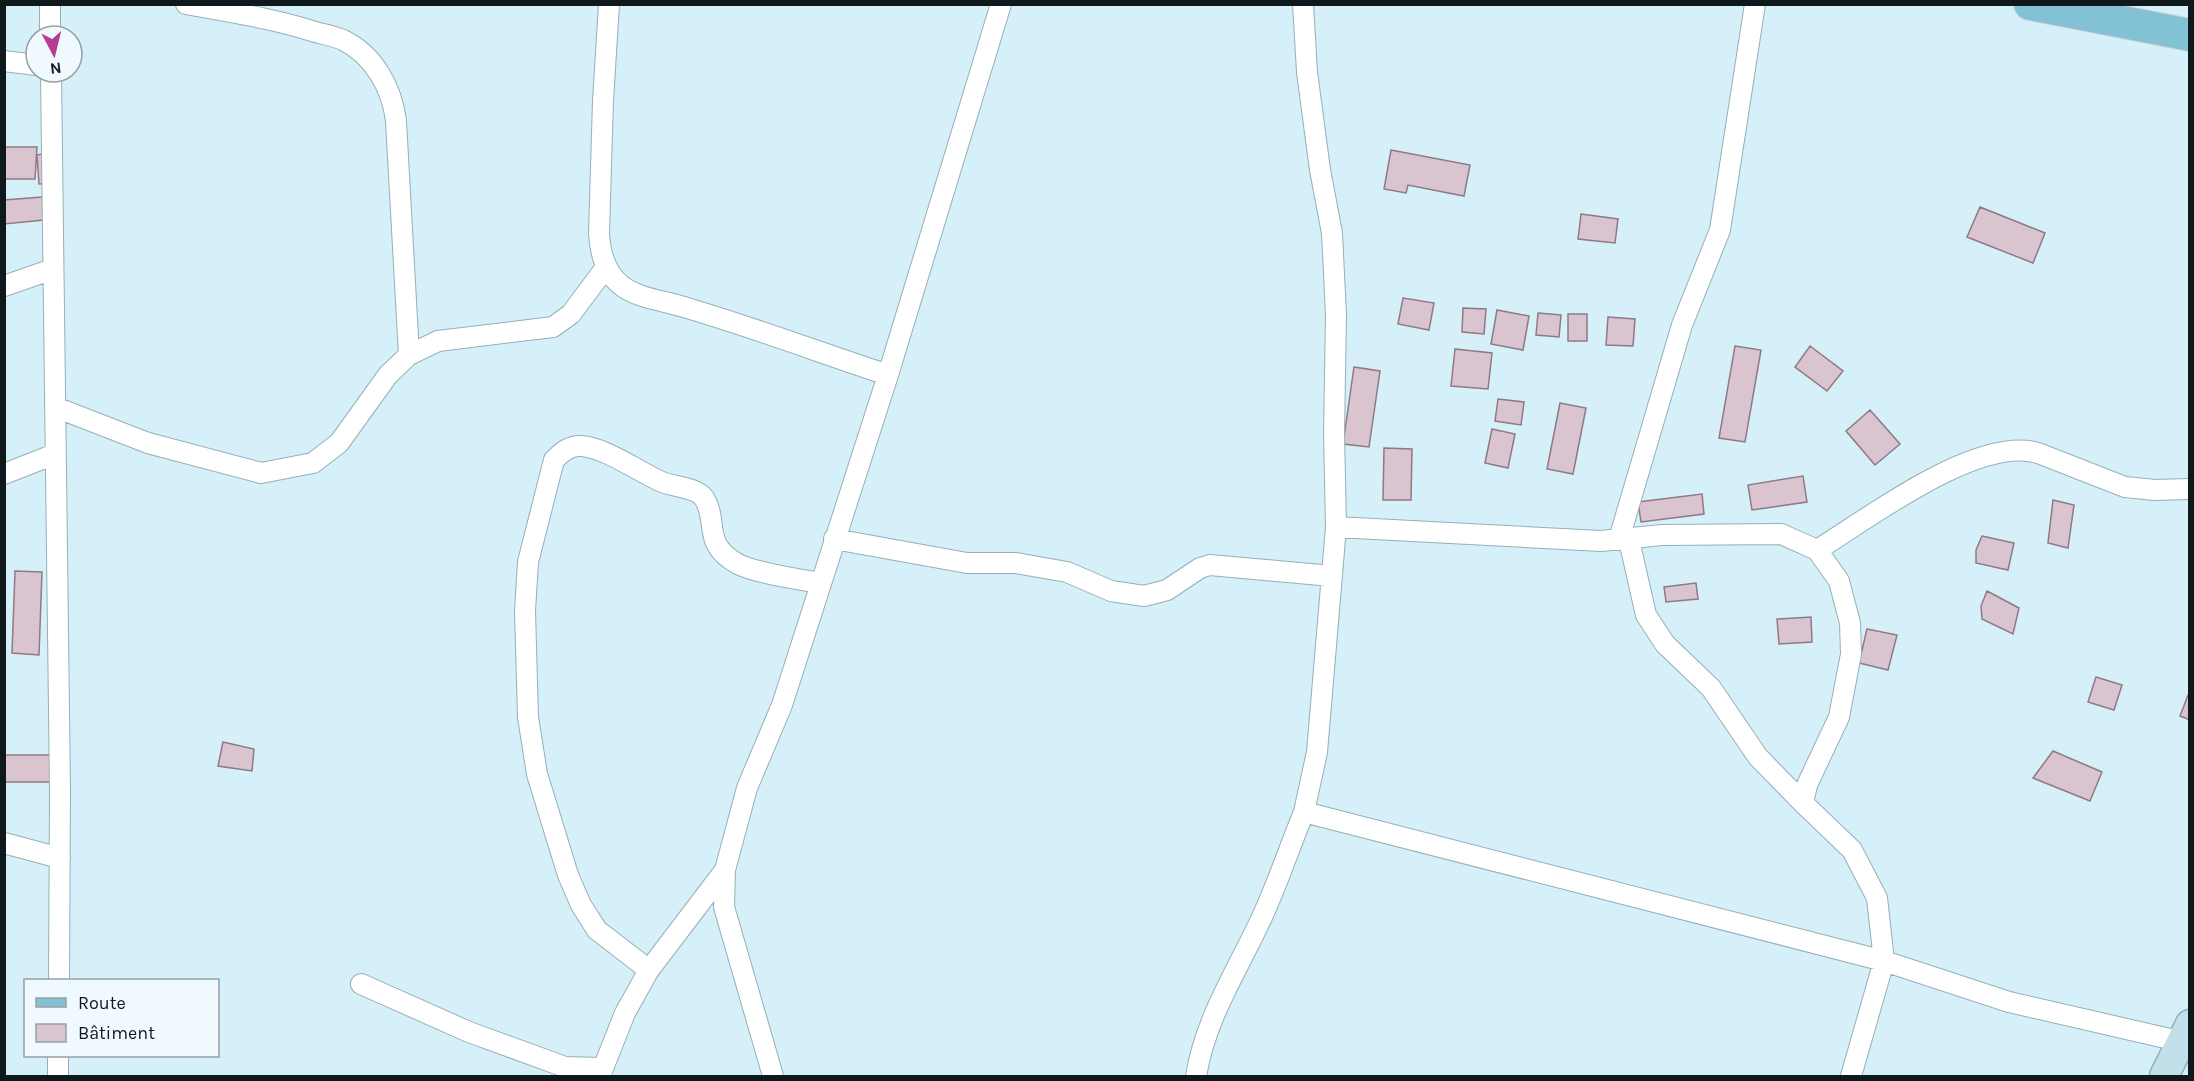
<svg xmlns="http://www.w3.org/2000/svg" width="2194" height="1081" font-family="Karla,sans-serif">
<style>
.building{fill:#dac4d0;stroke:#8e7985;stroke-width:1.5}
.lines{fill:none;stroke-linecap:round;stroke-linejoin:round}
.minor-casing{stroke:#96afb8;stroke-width:22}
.secondary-casing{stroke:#96afb8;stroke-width:31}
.primary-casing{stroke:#d4d5d6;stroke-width:34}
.minor{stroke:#fff;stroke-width:20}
.secondary{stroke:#c1e0e9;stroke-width:28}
.primary{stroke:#82c2d4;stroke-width:32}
</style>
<rect width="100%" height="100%" fill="#d6f0f9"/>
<!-- building -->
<path class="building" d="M49,146L55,183L39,184L37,155L42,154V148Z
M4,147H37L35,179H4Z
M1391,150L1470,165L1464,196L1408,185L1406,193L1384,189Z
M55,196L54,219L4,224V200Z
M1980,207L2045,233L2033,263L1967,237Z
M1581,214L1618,219L1615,243L1578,239Z
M1403,298L1434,303L1429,330L1398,324Z
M1463,308L1486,309L1484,334L1462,332Z
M1497,310L1529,316L1523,350L1491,344Z
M1538,313L1561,315L1559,337L1536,335Z
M1568,314H1587V341H1568Z
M1608,317L1635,319L1633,346L1606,345Z
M1735,346L1761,350L1745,442L1719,438Z
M1810,346L1843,371L1827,391L1795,367Z
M1455,349L1492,353L1488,389L1451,386Z
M1354,367L1380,371L1369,447L1343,444Z
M1498,399L1524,402L1521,425L1495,421Z
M1560,403L1586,408L1573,474L1547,469Z
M1870,410L1900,444L1875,465L1846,431Z
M1492,429L1515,434L1508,468L1485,463Z
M1384,448L1412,449L1411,500H1383Z
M1803,476L1807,502L1752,510L1748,485Z
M1702,494L1704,514L1641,522L1638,502Z
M2053,500L2074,505L2068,548L2048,543Z
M1982,536L2014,543L2008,570L1976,563V550Z
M15,571L42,572L39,655L12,653Z
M1696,583L1698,599L1666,602L1664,587Z
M1987,591L2019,608L2013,634L1982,619L1981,606Z
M1811,617L1812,642L1779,644L1777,619Z
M1867,629L1897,635L1888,670L1859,663Z
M2096,677L2122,685L2114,710L2088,702Z
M2190,690V720L2180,716Z
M223,742L254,749L252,771L218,766Z
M2053,751L2102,772L2090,801L2033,778Z
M4,755H54V782H4Z"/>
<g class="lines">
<defs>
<path id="minor" d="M50,4V36
M186,4C229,12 271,18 312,31C322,34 334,36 343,40C374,55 392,88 396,121L409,355
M609,4L603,101L599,233C600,253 605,273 622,286C639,299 667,301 687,308C755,328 821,353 888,375
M1303,4L1307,72L1320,170L1332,233L1336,315L1334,433L1336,527L1317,752L1304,812L1884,961L2009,1002L2183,1042
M4,61L36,65
M51,72L60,791L59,980
M4,286L53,269
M55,407L148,443L261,473L313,463L339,443L388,375L409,355L438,341L553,327L571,314L606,267
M4,474L55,454
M1336,527L1601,541L1662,535L1781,534L1817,550L1839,581L1850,623L1851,654L1839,717L1807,785L1803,803L1852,850L1877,898L1884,961L1851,1076
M834,539L967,563H1016L1067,572L1111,591L1144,596L1167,590L1200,568L1210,565L1332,576
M1619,539L1682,325L1720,230L1755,4
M1629,540L1646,615L1665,644L1711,688L1758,757L1803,803
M1817,550C1869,518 1978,435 2038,453L2125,487L2155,490L2190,489
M4,843L60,858
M649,970L597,930L581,905L568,875L537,774L528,717L525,611L528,562L554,460C562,452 570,445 582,446C606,448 639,472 662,482C674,487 696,487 704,498C719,521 701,544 738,564C755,573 798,579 819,583
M361,984L469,1032L565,1067L601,1068
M58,1076V1056
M600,1076L625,1013L649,970L725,870
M773,1076L724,907L725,870L747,788L782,705L888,375L1001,4
M1196,1076C1206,1016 1238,970 1263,915C1278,882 1290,846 1304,812"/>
<path id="secondary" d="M2164,1076L2190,1024"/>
<path id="primary" d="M2030,4L2190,35"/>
</defs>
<!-- minor casing -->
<use href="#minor" class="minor-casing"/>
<!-- secondary casing -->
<use href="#secondary" class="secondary-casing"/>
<!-- primary casing -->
<use href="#primary" class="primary-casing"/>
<!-- minor -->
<use href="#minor" class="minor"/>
<!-- secondary -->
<use href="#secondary" class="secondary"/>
<!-- primary -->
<use href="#primary" class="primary"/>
</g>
<!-- border -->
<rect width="2194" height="1081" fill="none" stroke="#0f181b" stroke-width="12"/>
<!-- legend -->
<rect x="24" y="979" width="195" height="78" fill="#f0fafe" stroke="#96a0a3" stroke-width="1.5"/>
<rect x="36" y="998" width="30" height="9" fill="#82c2d4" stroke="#96a0a3" stroke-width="1.5"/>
<text x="78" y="1009" font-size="18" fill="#0f181b">Route</text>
<rect x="36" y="1024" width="30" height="18" fill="#dac4d0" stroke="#96a0a3" stroke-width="1.5"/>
<text x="78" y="1039" font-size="18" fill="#0f181b">Bâtiment</text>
<!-- north arrow -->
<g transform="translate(54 54) rotate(173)"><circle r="28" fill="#f0fafe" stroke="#96a0a3" stroke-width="1.5"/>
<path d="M0-4.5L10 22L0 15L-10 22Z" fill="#b63d91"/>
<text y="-9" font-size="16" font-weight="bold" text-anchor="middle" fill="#0f181b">N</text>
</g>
</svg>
